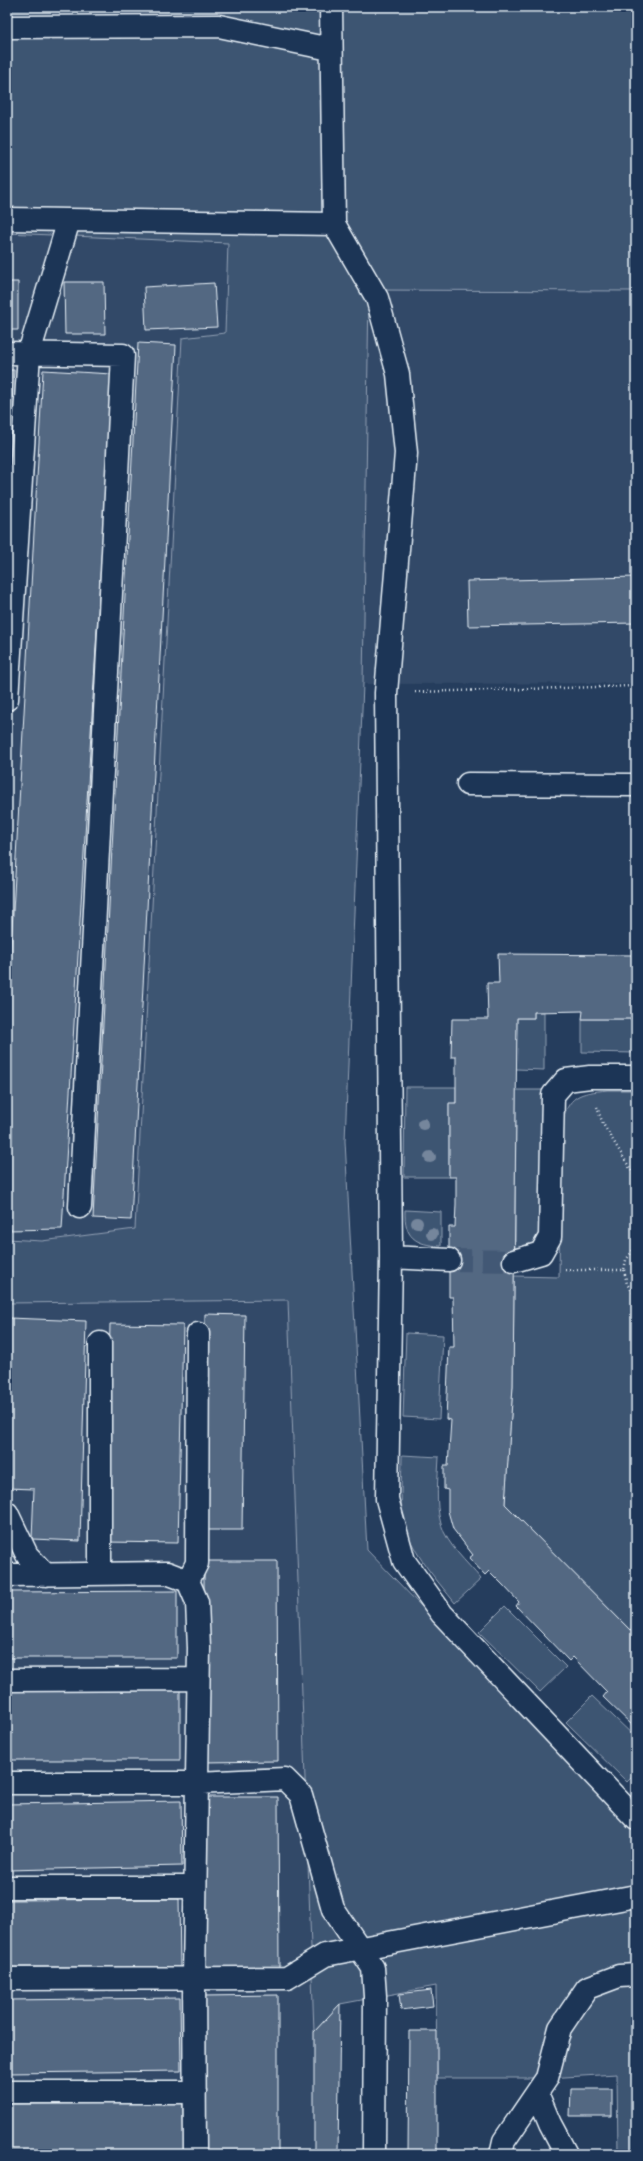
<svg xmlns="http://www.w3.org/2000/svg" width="643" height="2161" font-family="'Shantell Sans',sans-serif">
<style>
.built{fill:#334a68}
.green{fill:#3e5472;stroke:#93a2b5}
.building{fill:#536782;stroke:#e8f1f8}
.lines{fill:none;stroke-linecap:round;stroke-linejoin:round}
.minor-tunnel{stroke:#425874;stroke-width:22;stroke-dasharray:22 11;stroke-linecap:butt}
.minor-casing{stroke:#e8f1f8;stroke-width:25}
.path{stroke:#e8f1f8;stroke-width:2.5;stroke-dasharray:1 3;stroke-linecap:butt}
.minor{stroke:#1d3557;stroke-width:22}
.tree{fill:#74869c}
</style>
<rect width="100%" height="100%" fill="#253d5d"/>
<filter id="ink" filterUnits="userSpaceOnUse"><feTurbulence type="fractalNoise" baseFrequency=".025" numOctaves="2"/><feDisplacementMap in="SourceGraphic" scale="8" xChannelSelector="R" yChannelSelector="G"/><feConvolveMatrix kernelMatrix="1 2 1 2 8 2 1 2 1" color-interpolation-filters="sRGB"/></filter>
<g filter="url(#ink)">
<!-- built -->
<path class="built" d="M7,233L228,242L225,333L182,339L135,1229L42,1241L7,1239Z
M369,290L636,291V683L363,684Z
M288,1300L314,2032V2154H7V1303Z"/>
<!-- green -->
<path class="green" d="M7,7H636V291L369,290L363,684L345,1141L367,1550L636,1829V2154H618L617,2074L547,2078H437L436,1986L340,2004L314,2032L288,1300L7,1303V1239L42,1241L135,1229L182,338L225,333L228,243L7,233Z
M534,1012H544V1070L516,1069L517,1018H534Z
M582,1019H636V1053L582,1052Z
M405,1087H456V1103L449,1104V1177H404Z
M516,1090H544L543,1233L530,1249H515Z
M608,1090H632L636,1092V1636L505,1504L513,1386L514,1276L559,1277L561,1125C569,1095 578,1093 608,1090Z
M405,1210L441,1212V1246C415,1245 404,1237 405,1210Z
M406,1333L443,1335L439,1419L403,1417Z
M402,1455L439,1457C438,1478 435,1503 441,1524C447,1545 467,1562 481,1579L455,1603C437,1580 417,1559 407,1532C398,1509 402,1479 402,1455Z
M505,1606L566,1667L540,1692L479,1632Z
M592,1696L636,1738V1773L627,1782L566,1722Z"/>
<!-- building -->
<path class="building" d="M7,282H18V330H7Z
M64,282H104L105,334H65Z
M214,283L217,327L146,330L144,287Z
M138,343L176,345L131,1220L93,1218Z
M7,370H14L7,485Z
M43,370L112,374L62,1229L7,1230V1020Z
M636,577V623L468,626L467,581Z
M498,954L636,955V1019H582L583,1011L534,1012V1018H517L513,1386L505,1504L636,1636V1729L603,1697L607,1692L573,1657L569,1661L516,1606L519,1602L503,1585L489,1571L485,1575L469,1558L473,1555L453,1529L448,1511V1490L444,1489V1466H448L451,1420L446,1419L449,1347H454L453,1297H449V1227H455L456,1204V1177H449V1103H456V1057H451L452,1019H488L487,983H499Z
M205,1314L245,1315L242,1530H203Z
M9,1318L86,1321L80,1541L32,1539L34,1489L7,1488Z
M110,1324L183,1325L178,1543L105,1542Z
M204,1561H277L278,1761L204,1762Z
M177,1591V1658H7V1592Z
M7,1690H180V1760H7Z
M203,1797H278L279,1968H204Z
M181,1801L182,1866L7,1870V1804Z
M179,1899L180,1967H7V1900Z
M431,1990L433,2006L401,2010L399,1994Z
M278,1995V2154H204L203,1996Z
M180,1998L181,2071L7,2073V2000Z
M340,2004L338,2154H314V2032Z
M409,2031H437V2154H408Z
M571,2089H612V2116H570Z
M183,2103L184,2154H7V2104Z"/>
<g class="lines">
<!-- minor-tunnel -->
<path class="minor-tunnel" d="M449,1260L514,1261"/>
<defs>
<path id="minor" d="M331,7L334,224L377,298L398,374L406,453L386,693L391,1257L387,1499L404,1561L442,1614L636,1819
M7,27L219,26L330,49
M7,219L334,224
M7,353L123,355L80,1207
M7,699L29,353L69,220
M468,784L636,785
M391,1257L449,1260
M514,1261L541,1253L550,1237L553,1095L566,1080L590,1077H636
M7,1513L27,1555L46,1575
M100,1574V1343
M7,1575L167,1573L188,1581L197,1602L199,1648L194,1978L195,2154
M188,1581L197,1563L198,1334
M7,1680L198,1679
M7,1783H197L285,1779L301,1795L333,1909L373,1968L375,1996L374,2154
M7,1887H195
M7,1979L287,1978L325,1955L636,1896
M7,2092H195
M537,2093L550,2124L566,2154
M501,2154L504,2141L547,2078L560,2028L587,1988L619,1976L636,1975"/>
</defs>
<!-- minor casing -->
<use href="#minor" class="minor-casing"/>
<!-- path -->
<path class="path" d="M415,692L636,686
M597,1107L603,1124L636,1178
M565,1270H624L626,1260L636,1246
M624,1270L627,1284L636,1296"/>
<!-- minor -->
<use href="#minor" class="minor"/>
</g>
<!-- trees -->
<g class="tree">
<circle cx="423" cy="1124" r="6"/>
<circle cx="430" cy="1157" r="6"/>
<circle cx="417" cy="1223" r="6"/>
<circle cx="432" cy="1234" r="6"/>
</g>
</g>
<!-- margin -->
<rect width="643" height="2161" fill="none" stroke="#1d3557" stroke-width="24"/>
<rect x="12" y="12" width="619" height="2137" fill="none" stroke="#e8f1f8" stroke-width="1.5" filter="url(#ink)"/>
</svg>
